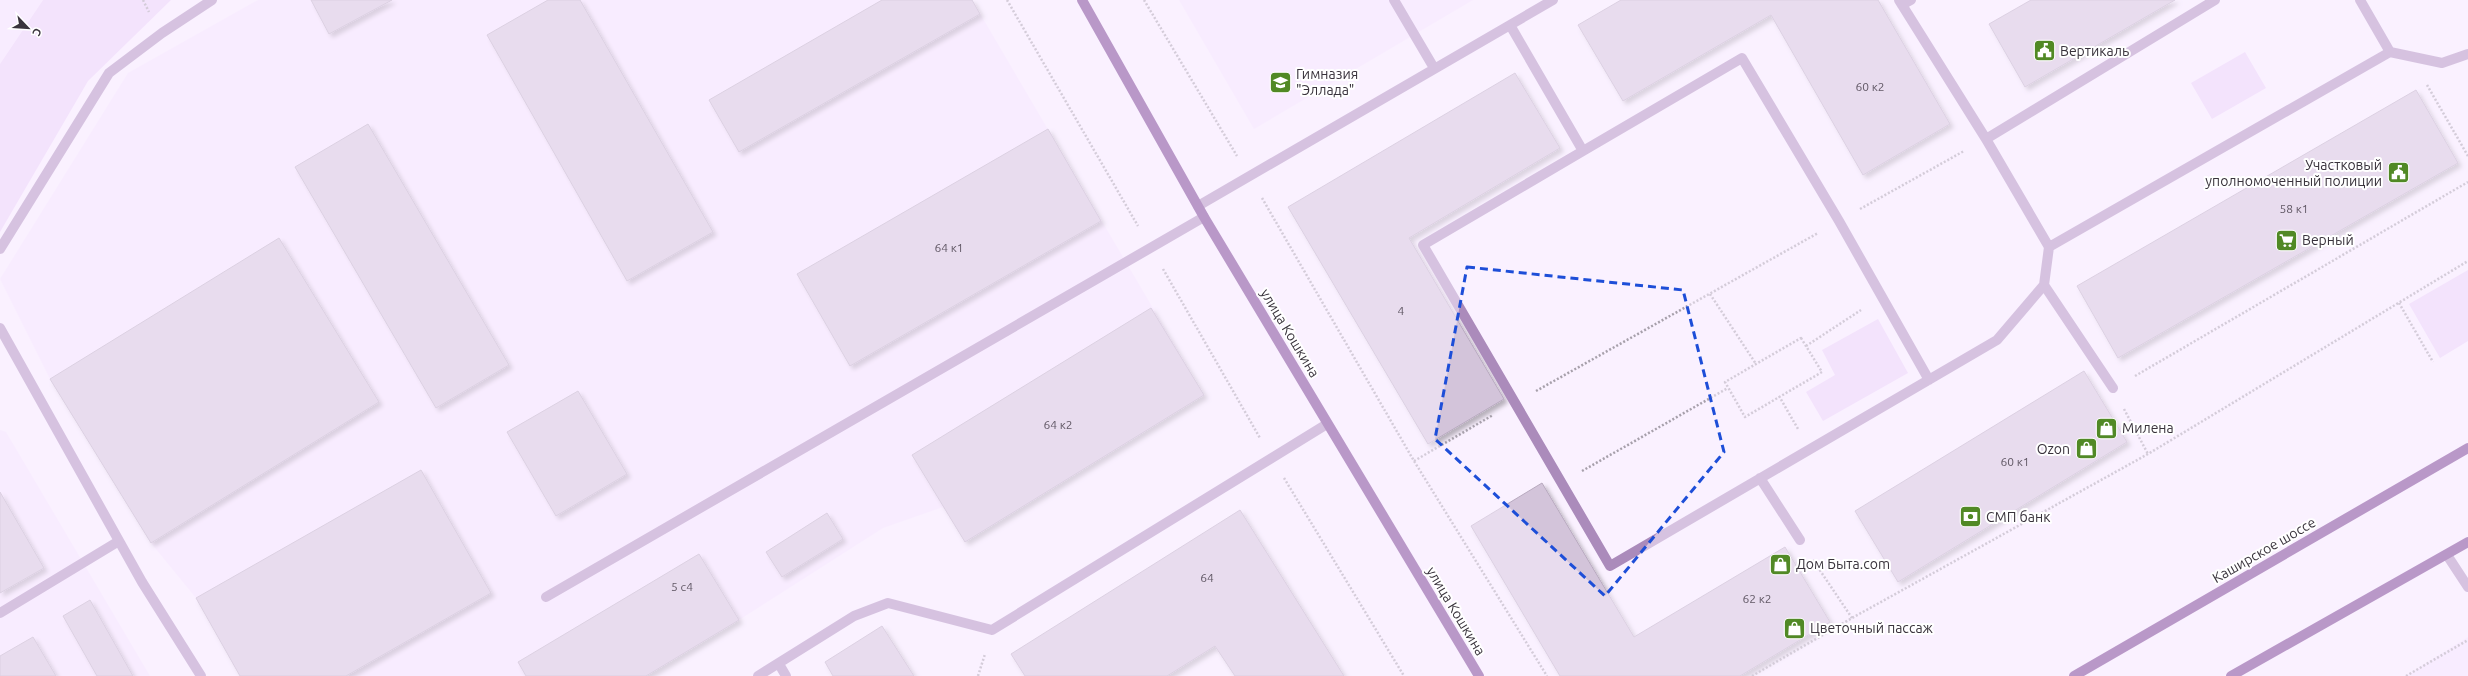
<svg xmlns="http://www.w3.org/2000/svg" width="2468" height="676" font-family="Ubuntu,sans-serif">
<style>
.built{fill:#f7e7ff}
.green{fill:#ecd2f9}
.building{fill:#d3c4da;stroke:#b8aabf;filter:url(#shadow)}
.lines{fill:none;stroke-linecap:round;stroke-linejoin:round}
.path{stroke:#a7a0ab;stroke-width:2.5;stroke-dasharray:2 2;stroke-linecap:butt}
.minor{stroke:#ab8bbb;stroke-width:10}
.major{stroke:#6c2e86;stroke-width:10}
.marked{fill:none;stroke:#1d4ed8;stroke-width:3;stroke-dasharray:8 5;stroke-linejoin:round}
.labels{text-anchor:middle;stroke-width:4;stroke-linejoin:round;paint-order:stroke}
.number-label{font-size:12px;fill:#605764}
.poi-label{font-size:14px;fill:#39333c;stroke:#fff;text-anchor:start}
.street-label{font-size:14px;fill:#39333c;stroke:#fff}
</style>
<defs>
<filter id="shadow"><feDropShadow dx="3.5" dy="3.5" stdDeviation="2" flood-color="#0004"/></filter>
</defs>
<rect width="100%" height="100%" fill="#faf1ff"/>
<!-- built -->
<path class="built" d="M0,0H43L0,64Z
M258,0H972L1204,395L965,542L943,507L883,528L739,620L646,676H240L196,598L151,543L50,379L0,279L128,73Z
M1179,0H1473L1254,129Z
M0,430L6,432L150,676H0Z
M2468,637V676H2406Z"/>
<!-- green -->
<path class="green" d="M43,0H171L88,81L0,232V64Z
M2245,52L2266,88L2212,119L2191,83Z
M2468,270V341L2440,358L2409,304Z
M1878,319L1908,373L1823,421L1806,392L1835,375L1822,350Z"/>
<!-- building -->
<path class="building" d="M311,0H392L329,34Z
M548,0H580L713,232L627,281L487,35Z
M882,0H972L980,14L739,152L709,100Z
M1621,0H1878L1950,124L1863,175L1771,15L1623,101L1578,25Z
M2031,0H2175L2025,87L1989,24Z
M1515,73L1560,148L1409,238L1504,399L1428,444L1288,207Z
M2416,90L2458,163L2118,358L2077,286Z
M368,124L509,365L436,408L295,167Z
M1048,129L1101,221L850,366L797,274Z
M279,238L379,402L151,543L50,379Z
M1151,308L1204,395L965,542L912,455Z
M2084,371L2127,442L1898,582L1855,511Z
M578,391L627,474L556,516L507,432Z
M421,470L491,593L346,676H240L196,598Z
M1542,483L1634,637L1785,547L1830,622L1740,676H1560L1471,526Z
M0,492L44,568L0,593Z
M1240,510L1344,676H1235L1215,646L1167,676H1025L1011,654Z
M827,513L843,539L782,577L766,552Z
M699,554L739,620L646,676H526L518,662Z
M90,600L133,676H97L63,616Z
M882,626L914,676H833L825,662Z
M33,637L56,676H0V656Z"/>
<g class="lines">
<!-- path -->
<path class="path" d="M143,0L149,12
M1007,0L1138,226
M1144,0L1237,156
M2427,85L2468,156
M1262,198L1414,461L1547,676
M1860,209L1964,151
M1163,269L1260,438
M1710,294L1756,364
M2399,303L2433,362
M1801,338L1822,372L1745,417L1725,382Z
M1806,346L1861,310
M2135,376L2468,182
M1536,391L1818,233
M1779,396L1798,429
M2124,409L2148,454
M1414,461L1493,415
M1582,471L1728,388
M1284,478L1404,676
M1813,560L1852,618
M978,676L985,654
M1752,676L1852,618L2148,454L2468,261
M2406,676L2468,640"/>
<!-- minor -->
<path class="minor" d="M1394,0L1434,68
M1899,0L1986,139L2049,247L2390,52L2442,63L2468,54
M2360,0L2390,52
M1902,5L1911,0
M1510,25L1583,151L1742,58L1839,221L1929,380
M1986,139L2215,0
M1583,151L1423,245L1610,566L1997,340L2044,285L2049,247
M1198,206L1553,0
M0,249L109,73L162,33L212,0
M2044,285L2113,388
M0,328L142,582L201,676
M1760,478L1800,540
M2447,555L2468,587
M546,597L1204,217
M0,613L119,541
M779,664L786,676
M758,676L854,616L888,603L992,630L1327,424"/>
<!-- major -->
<path class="major" d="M1082,0L1204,217L1479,676
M2074,676L2468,448
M2231,676L2468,542"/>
</g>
<!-- marked area -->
<path d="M0 0H2468V676H0ZM1467,267L1683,290L1724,452L1605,596L1435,439Z" fill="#faf1ff" fill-opacity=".55" fill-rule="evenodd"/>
<path class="marked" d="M1467,267L1683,290L1724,452L1605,596L1435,439Z"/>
<!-- icons -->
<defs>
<symbol id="civic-square" viewBox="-11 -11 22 22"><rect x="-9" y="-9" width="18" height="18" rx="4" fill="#518925" stroke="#fff"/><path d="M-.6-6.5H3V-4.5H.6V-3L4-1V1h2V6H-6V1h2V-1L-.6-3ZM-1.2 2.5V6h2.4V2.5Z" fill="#fff"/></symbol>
<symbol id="school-square" viewBox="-11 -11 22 22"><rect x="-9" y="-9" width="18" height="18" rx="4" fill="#518925" stroke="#fff"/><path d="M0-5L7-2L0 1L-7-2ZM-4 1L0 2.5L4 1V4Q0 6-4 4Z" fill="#fff"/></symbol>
<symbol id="supermarket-square" viewBox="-11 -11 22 22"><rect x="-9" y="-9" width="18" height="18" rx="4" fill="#518925" stroke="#fff"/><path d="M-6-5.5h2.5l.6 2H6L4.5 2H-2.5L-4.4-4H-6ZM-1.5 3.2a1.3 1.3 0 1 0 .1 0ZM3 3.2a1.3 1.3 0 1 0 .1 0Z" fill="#fff"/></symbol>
<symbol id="shop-square" viewBox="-11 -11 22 22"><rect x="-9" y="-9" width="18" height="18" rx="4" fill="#518925" stroke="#fff"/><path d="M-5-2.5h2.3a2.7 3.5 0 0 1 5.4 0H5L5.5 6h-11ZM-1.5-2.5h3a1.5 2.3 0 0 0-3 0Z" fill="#fff"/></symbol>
<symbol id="bank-square" viewBox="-11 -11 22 22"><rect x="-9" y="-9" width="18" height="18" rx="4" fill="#518925" stroke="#fff"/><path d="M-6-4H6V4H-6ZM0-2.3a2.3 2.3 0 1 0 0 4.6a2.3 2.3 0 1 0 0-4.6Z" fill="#fff"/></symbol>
</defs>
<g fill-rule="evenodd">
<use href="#civic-square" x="2032" y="38" width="25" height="25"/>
<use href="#school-square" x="1268" y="70" width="25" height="25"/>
<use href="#civic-square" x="2386" y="160" width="25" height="25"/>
<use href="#supermarket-square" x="2274" y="228" width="25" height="25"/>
<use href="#shop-square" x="2094" y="416" width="25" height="25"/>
<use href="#shop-square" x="2074" y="436" width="25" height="25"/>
<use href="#bank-square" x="1958" y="504" width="25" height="25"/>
<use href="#shop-square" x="1768" y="552" width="25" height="25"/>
<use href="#shop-square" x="1782" y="616" width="25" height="25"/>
</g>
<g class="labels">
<!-- number labels -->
<g class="number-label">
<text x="1870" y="91">60 к2</text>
<text x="2294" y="213">58 к1</text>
<text x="949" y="252">64 к1</text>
<text x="1401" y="315">4</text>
<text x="1058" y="429">64 к2</text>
<text x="2015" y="466">60 к1</text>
<text x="1207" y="582">64</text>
<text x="682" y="591">5 с4</text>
<text x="1757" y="603">62 к2</text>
</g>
<!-- poi labels -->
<g class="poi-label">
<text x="2060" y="56">Вертикаль</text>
<text x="1296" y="79">Гимназия<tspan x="1296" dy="16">"Эллада"</tspan></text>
<text x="2382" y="170" text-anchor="end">Участковый<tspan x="2382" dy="16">уполномоченный полиции</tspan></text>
<text x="2302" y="245">Верный</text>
<text x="2122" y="433">Милена</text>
<text x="2070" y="454" text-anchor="end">Ozon</text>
<text x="1986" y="522">СМП банк</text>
<text x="1796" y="569">Дом Быта.com</text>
<text x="1810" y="633">Цветочный пассаж</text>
</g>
<!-- street labels -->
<g class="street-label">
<text transform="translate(1290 333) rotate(59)" y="5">улица Кошкина</text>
<text transform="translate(2264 550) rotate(-30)" y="5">Каширское шоссе</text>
<text transform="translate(1456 611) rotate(59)" y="5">улица Кошкина</text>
</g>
</g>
<!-- north arrow -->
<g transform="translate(28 28) rotate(115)" stroke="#ffffff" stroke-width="3" paint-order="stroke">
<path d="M0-3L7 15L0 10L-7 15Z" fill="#39333c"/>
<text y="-6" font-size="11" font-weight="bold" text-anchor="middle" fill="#39333c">С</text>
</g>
</svg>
